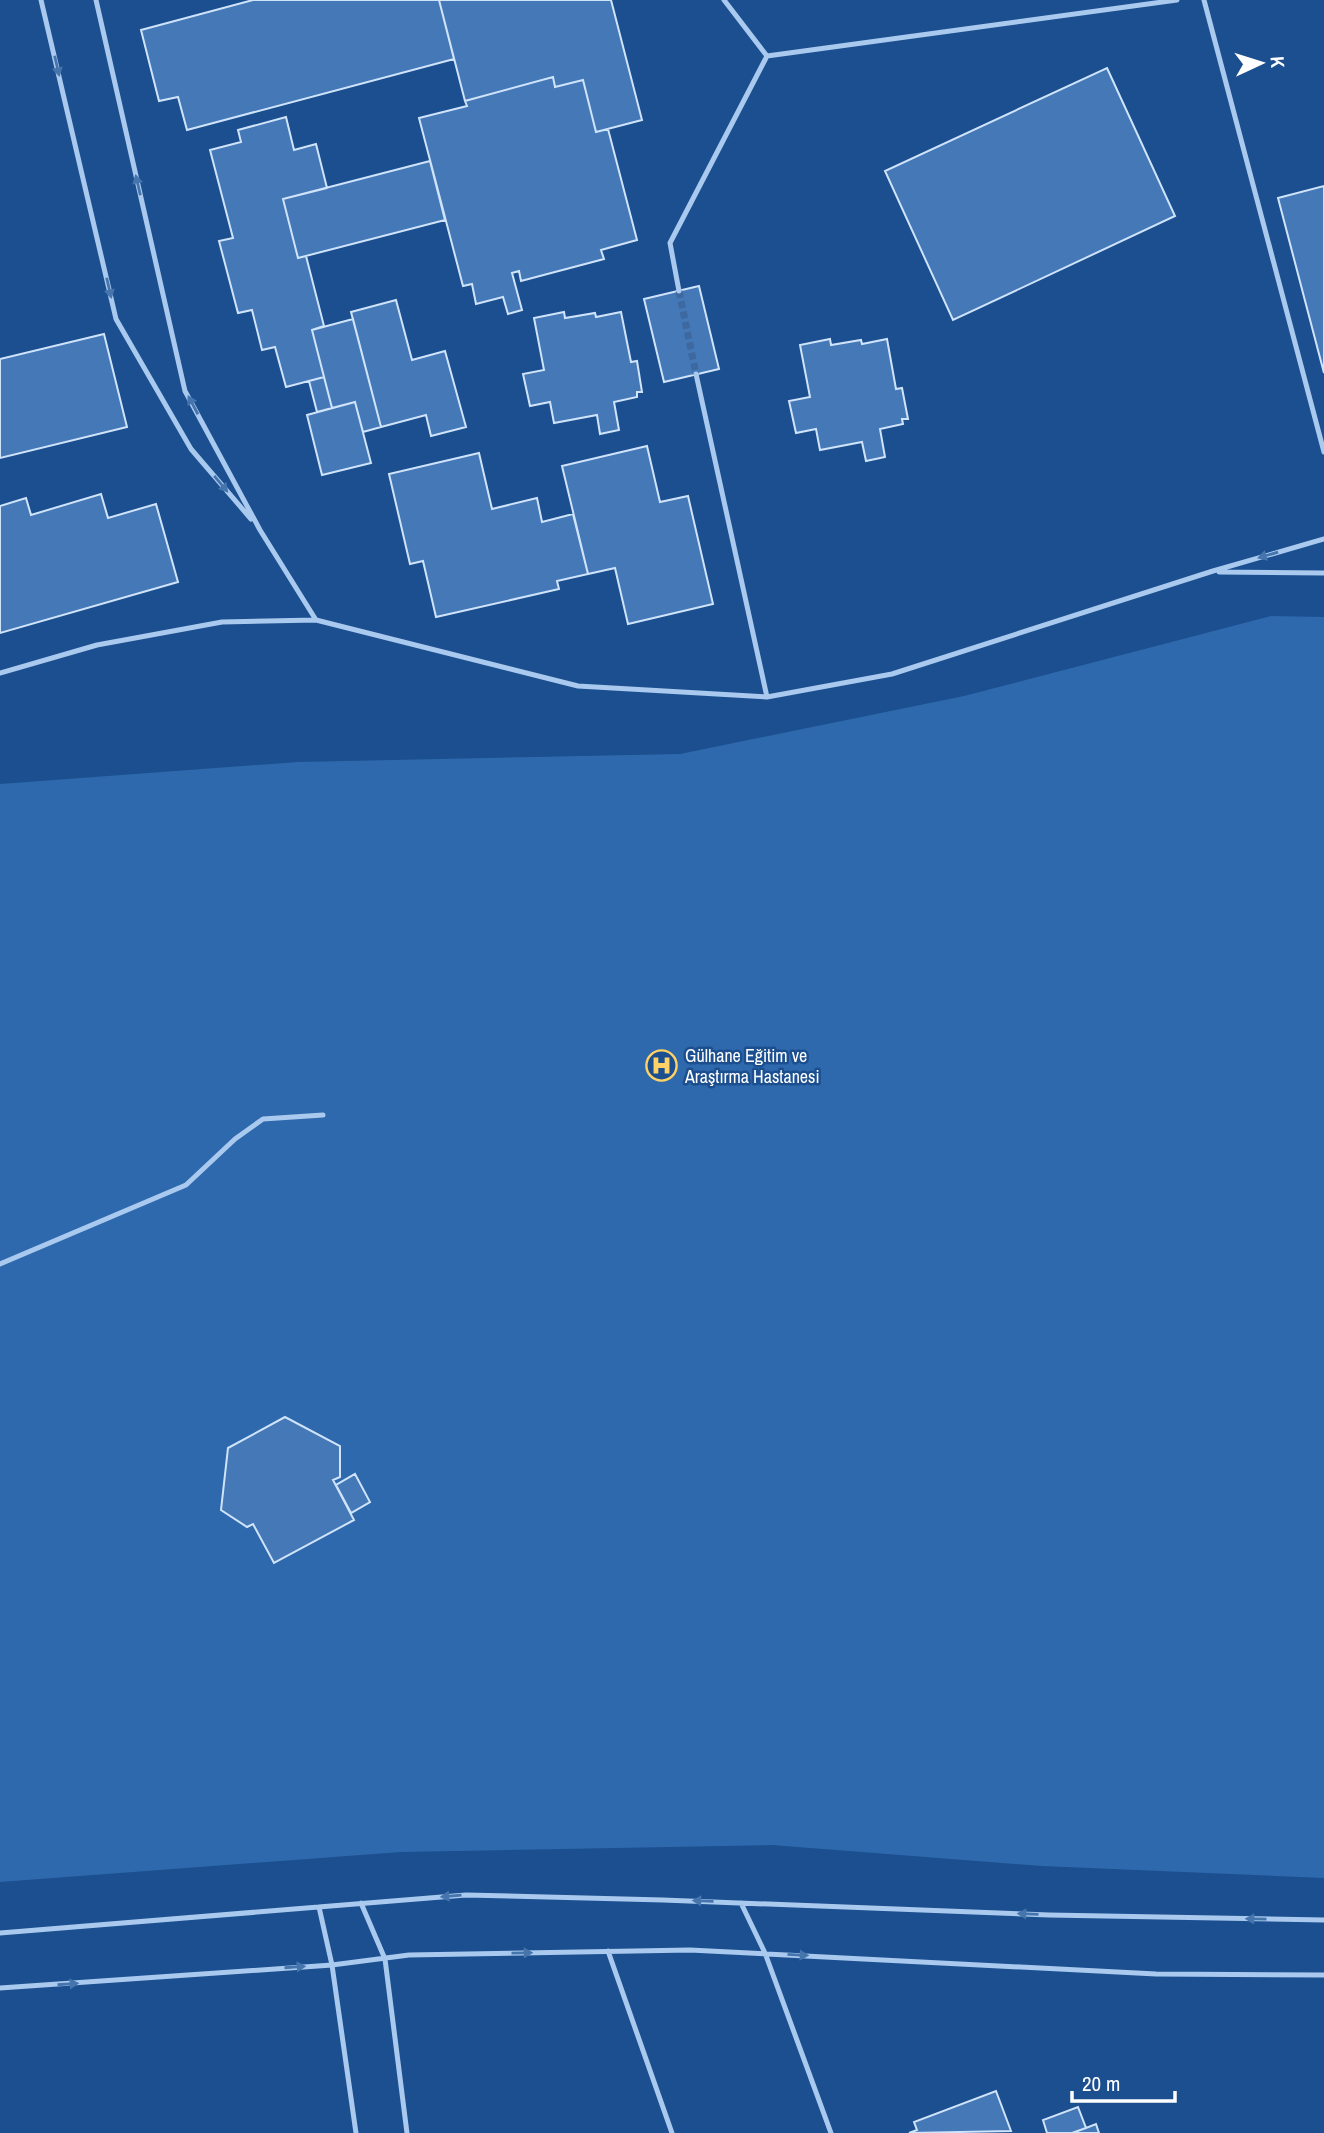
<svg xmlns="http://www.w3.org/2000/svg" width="1324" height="2133" font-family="'Archivo Narrow',sans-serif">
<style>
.green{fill:#2e69ad}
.building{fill:#4478b7;stroke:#cfe3fa;stroke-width:2}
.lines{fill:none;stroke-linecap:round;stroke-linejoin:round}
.street-tunnel{stroke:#3d69a0;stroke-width:7;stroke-dasharray:7 3.5;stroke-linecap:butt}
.lane{stroke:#a9c9ee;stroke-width:5}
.oneway{fill:#4674ac}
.labels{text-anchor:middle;stroke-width:5;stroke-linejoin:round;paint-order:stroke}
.poi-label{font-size:18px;fill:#fff;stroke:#1b4f8f;text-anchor:start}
</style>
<rect width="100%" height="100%" fill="#1b4f8f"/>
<!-- green -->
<path class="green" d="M1271,616L1324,617V1878L1042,1866L772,1845L401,1852L0,1882V784L298,762L680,754L964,696Z"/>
<!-- building -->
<path class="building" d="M253,0H439L454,59L187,130L178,97L159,101L141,30Z
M439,0H611L642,120L596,132L583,80L555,87L553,77L465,101Z
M1107,68L1175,216L953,320L885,171Z
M553,77L555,87L583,80L596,132L608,129L637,240L601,250L604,259L521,281L519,271L512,273L522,310L508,314L503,297L476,304L472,284L463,286L419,118L467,106L465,101Z
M286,117L294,150L316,144L327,188L283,199L298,258L306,256L324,326L312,330L324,377L286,387L275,347L262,350L252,310L238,313L219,241L233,238L210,150L241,142L238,130Z
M430,161L445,220L298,258L283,199Z
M1324,186V373L1278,198Z
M699,286L719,369L664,382L644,299Z
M396,300L412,360L445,351L466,427L431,436L426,415L381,427L351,312Z
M564,312L565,318L595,313L596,317L621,312L631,362L637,361L642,392H637V397L614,402L619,430L600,434L597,415L554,423L550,402L530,406L523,374L544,370L534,318Z
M353,319L381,427L363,432L355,402L332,408L312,330Z
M104,334L127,427L0,458V359Z
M830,339L831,345L861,340L862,344L887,339L896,389L902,388L908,419H902L903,424L880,429L885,457L866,461L862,442L820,450L816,429L796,433L789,401L810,397L800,345Z
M324,377L332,408L317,412L309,381Z
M355,402L371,463L322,475L307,415Z
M647,446L660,502L688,496L713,604L628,624L615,568L588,574L562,466Z
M479,453L492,509L537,498L542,522L573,514L588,574L557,581L559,589L436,617L423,561L410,564L389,474Z
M101,494L108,518L156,504L178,582L0,633V506L26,498L31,515Z
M285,1417L340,1446V1477L333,1480L354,1520L274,1563L253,1524L247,1527L221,1510L228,1448Z
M355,1474L370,1502L351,1513L336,1485Z
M996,2091L1011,2131L909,2133L917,2130L914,2122Z
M1078,2107L1086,2128L1072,2133H1047L1043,2120Z
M1096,2124L1099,2133H1072L1086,2128Z"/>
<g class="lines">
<!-- street-tunnel -->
<path class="street-tunnel" d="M679,291L696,374"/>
<!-- lane -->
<path class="lane" d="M41,0L116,319L191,449L251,519
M96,0L185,391L260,530L316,620L578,686L767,697L892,674L1213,571L1324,539
M724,0L767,56L1177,0
M1204,0L1324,452
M679,291L670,243L767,56
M696,374L767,697
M1219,572L1324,573
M0,673L97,645L222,622L316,620
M0,1264L186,1185L235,1139L263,1119L323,1115
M361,1903L385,1959L407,2133
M741,1903L765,1953L831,2133
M319,1907L332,1965L356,2133
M0,1933L466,1895L663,1900L1049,1915L1324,1920
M608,1951L672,2133
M0,1988L332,1965L409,1955L690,1950L1156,1974L1324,1975"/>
</g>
<!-- one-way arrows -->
<defs><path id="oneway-solid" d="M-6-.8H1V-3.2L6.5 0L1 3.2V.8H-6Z" transform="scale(1.75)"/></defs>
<g class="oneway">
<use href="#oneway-solid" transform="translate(57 66) rotate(77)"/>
<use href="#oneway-solid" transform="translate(138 185) rotate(-103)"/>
<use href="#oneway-solid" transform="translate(109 288) rotate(77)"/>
<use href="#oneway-solid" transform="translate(193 405) rotate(-118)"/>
<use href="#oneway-solid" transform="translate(221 484) rotate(50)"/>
<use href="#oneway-solid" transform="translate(1268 555) rotate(164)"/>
<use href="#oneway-solid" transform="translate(451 1896) rotate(175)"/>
<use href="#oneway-solid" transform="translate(703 1901) rotate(-178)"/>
<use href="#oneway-solid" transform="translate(1028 1914) rotate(-178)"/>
<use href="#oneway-solid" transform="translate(1256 1919) rotate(-179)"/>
<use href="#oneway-solid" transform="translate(522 1953) rotate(-1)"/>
<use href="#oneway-solid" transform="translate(798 1955) rotate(3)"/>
<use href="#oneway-solid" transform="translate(295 1967) rotate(-4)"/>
<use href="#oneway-solid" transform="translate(68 1984) rotate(-4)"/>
</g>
<!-- icons -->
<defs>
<symbol id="hospital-ring" viewBox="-11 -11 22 22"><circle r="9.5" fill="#1b4f8f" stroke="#ffd166" stroke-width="1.5"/><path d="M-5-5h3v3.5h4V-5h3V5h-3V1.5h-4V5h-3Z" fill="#ffd166"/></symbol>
</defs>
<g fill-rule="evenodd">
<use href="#hospital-ring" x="644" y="1048" width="35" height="35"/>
</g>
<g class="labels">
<!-- poi labels -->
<g class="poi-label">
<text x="685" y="1062">Gülhane Eğitim ve<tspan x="685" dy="21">Araştırma Hastanesi</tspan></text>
</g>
</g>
<!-- north arrow -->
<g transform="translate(1261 63) rotate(86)" stroke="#1b4f8f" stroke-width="5" paint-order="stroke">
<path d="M0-5L12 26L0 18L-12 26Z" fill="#ffffff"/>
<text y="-10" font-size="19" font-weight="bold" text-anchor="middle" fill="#ffffff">K</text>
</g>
<!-- scale -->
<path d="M1072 2091v10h103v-10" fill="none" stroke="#ffffff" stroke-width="3.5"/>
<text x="1082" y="2091" font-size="21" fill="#ffffff" stroke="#1b4f8f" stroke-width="5" paint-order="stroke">20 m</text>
</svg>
